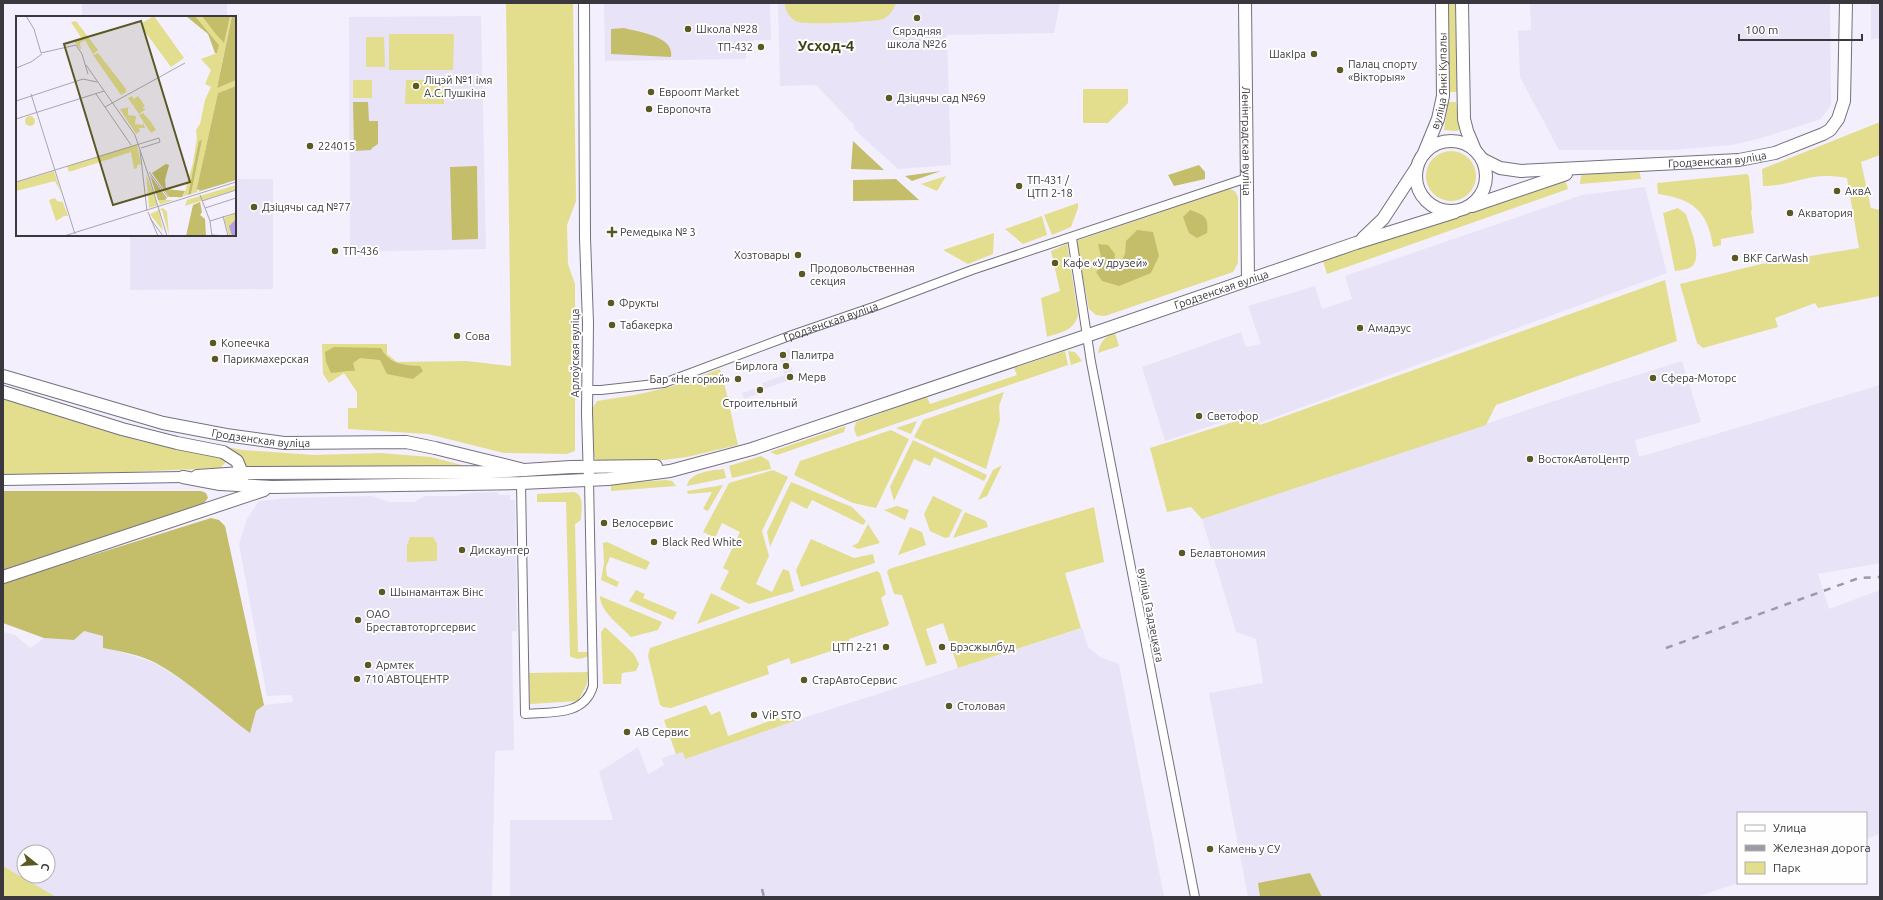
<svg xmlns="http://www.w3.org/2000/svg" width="1883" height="900" font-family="Ubuntu,sans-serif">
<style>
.built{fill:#e9e3f8;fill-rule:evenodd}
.green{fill:#e3dd8e}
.forest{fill:#c4bd6a}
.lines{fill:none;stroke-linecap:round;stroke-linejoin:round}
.minor-casing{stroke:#74717d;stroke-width:10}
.tertiary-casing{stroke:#74717d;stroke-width:12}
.secondary-casing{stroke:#74717d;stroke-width:14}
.minor{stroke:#fff;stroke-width:8}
.tertiary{stroke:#fff;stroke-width:10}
.secondary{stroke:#fff;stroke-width:12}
.rail{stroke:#9d9aa5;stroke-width:2.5;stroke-dasharray:7 7;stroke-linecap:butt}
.poi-dot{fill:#5c5824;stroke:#fefefe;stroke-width:1.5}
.labels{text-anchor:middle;stroke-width:4;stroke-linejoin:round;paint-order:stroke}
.poi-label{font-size:11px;fill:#3a383e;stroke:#fefefe;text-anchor:start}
.street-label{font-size:11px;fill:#3a383e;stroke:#fefefe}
.district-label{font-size:15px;font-weight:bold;fill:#423e15;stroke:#fefefe}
.inset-road{fill:none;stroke:#a9a6b1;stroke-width:1}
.view{fill:#5c5824;fill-opacity:0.15;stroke:#5c5824;stroke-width:2}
.inset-edge{fill:none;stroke:#3a383e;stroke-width:2}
</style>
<rect width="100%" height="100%" fill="#f3effd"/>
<!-- built -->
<path class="built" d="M82,3H227V17H82Z
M604,3H770L771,40H755L746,46V59L605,61Z
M778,3H1060L1054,33L947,35L951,165L898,169L854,129V125L816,85L780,86Z
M1530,3H1830L1831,105L1821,119L1758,139L1732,145L1672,150H1559L1520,77L1518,31L1531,30Z
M1871,3H1880V38L1871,39Z
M481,16L486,249L350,252L349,17Z
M235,179H273V289L130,290V235H235Z
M1645,187L1667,273L1259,423L1255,411L1165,441L1142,367L1241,332L1246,347L1261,344L1248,306L1315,286L1322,309L1352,299L1345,276L1582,195Z
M790,349L792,355L788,357L795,378L764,389L765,391L744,399L742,393L763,386L762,383L785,375L778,353Z
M1682,361L1701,422L1635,440L1639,457L1880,385V563L1818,574L1829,609L1880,590V834L1866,839V813H1738V883L1696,897H1248L1209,693L1263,683L1256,639L1236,632L1202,519L1554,401Z
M498,492L499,495H510V500H515L517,631H512L514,750L495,751L492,897H55L3,866V632L15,635L30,648L44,638L74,640L84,631L104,636L103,648L118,651L155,663L180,679L256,711L264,705L293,702L292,695L267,696L239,544L247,519L259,501L288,498L372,496L389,502H416L417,500L425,496H456L470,493ZM24,852H48V876H24Z
M1082,628L1088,647L1100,657L1119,664L1164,897H510V820H613L599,772L638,747L648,774L664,765L662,758L683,751L686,758L797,720Z"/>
<!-- green -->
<path class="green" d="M506,3H573L576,201L567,225L568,264L575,284V451L567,454L504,453L428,434L348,429V408H357V392L344,373L329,383L323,374L322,344H387V354L397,362L466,361L511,366Z
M785,3H896C894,10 889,16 883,19C876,22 806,25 798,22C790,19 785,11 785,3Z
M1448,3H1455L1457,92H1448Z
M389,34H454L453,70H389Z
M366,37H384L385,67H366Z
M353,80H372V98H353Z
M406,80H444V104H405Z
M1083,89H1128V103L1108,123H1083Z
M1448,102H1456L1460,129L1457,131L1444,130Z
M1880,122V155L1861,162L1871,208L1880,210V296L1818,308L1815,303L1775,318L1778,327L1703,348L1697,343L1680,284L1761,264L1859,248L1847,178C1841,177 1834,176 1828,176C1806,175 1785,187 1763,186L1762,169Z
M1426 176a25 25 0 1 1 50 0a25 25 0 1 1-50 0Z
M1639,170L1641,179L1580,184L1581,175Z
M1747,174L1749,176L1752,209L1751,211L1754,233L1721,239V245L1713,247C1708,211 1693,199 1658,194L1657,183Z
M946,176L937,191L921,184Z
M1565,179L1568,189L1327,274L1323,261Z
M1229,189L1235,191L1238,197V263L1233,272L1105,316L1096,315L1089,309L1076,241Z
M1078,203V208L1071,227L1052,235L1044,215Z
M1678,208L1686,214C1689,226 1704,258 1691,267C1687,270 1680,270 1675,271L1663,213Z
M1042,216L1047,235L1023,244L1005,229Z
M994,233L993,254L968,264L943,250Z
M1067,244L1078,315C1074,331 1061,332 1047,337L1041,298L1060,291L1051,251Z
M1665,280L1677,341L1496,405L1486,425L1202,519L1191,507L1167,512L1150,448L1252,416L1260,425Z
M1115,333L1119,346L1098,353C1100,342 1105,336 1115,333Z
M1065,351L1068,365L857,437L854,429L856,422L927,397L930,404L1017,375L1014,368Z
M1068,351L1075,352L1082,361L1071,365Z
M720,369C728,394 732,420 738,445L687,457L648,462L600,463L594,457L592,409L597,401L635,395L670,387Z
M1004,392L999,406L1000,420L986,469L914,437L923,420Z
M3,397L140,441L219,457L223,459L226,462L220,468L42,476L3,477Z
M917,421L911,434L896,428Z
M846,426L844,432L777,455L770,452Z
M891,430L909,439L876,508L853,503L794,475L800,461Z
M161,434L242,450L314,455L380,453L431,457L488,472L246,468L240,455L235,452L161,435Z
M913,440L987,475L984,481L934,457L930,466L914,459L894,501L890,487Z
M761,456L769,461L771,469L732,478L729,466Z
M1002,465L987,496L978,500L993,470Z
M724,469L726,478L687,486C689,472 713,470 724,469Z
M773,470L788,477L762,531L769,556L756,584L772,592L783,569L789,571L794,591L749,604L720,589L729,571L723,568L740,532L722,523L715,538L703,532L729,483Z
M666,480L672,481L676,486L611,491V484Z
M791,482L852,507L866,521L863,525L812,500L807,509L791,501L770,547L767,532Z
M723,485L708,511L703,509L712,492L688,494L687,491Z
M574,492C585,495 581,510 581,520L575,524L578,652H588V656C583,659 575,660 570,656L566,502H537V494Z
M933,496L962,510L949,537L945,538L930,531L924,514Z
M897,506L909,510L905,520L884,510Z
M1094,507L1104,562L1065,573L1081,628L958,668L943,623L926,629L937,663L926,666L902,595L894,594L887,572L889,569Z
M965,512L986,521L988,527L953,538Z
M868,524L880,543L858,549L852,546L858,543Z
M910,527L922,532L926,545L898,555Z
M410,537H433L437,544V561L407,562V545Z
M811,539L854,558L873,554L875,563L801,587L796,570Z
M607,542L650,562L646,570L610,557L606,567L607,576L619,582L617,587L601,580L604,563L603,543Z
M877,571L880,573L886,594L881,598L889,624L887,626L849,639L850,645L791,664L789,658L767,666L769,674L671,708L663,707L660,705L648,656L650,648Z
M636,590L645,594L643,598L677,612L673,620L629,601Z
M711,593L741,608L697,624Z
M600,596L662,622L658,630L631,637C621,626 600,612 600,596Z
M605,627L634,654L639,664L636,671L622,673L621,684H603L601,632Z
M588,672L587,684L578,701L530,704L529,673Z
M706,705L711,715L720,711L728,736L794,712L797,720L685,759L683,752L676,754L664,720Z
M3,866L56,897H3Z"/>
<!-- forest -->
<path class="forest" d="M624,28C638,32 675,36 671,57L611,54V29Z
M353,102H368L369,121H378V144L372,148L371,150L354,151Z
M853,141L884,170L851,169Z
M1199,165L1205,172V179L1174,186L1168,175Z
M477,166L478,239L452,240L450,167Z
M941,171L912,181L905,176Z
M896,179L919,200L853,201V180Z
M1190,210C1205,215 1209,217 1207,233L1197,238L1189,233L1183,217Z
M1137,230L1153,232L1159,256L1151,273L1119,286L1102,281L1096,272L1103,265L1098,244L1108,245L1115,254L1114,264L1121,262L1125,254L1126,241Z
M334,347L381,348C390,365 403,365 420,366L423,371L413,379L387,374L380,360L360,358L353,363L355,371C347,370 340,373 331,373L326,362L325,352Z
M3,491H201L206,493L208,498L204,503L3,572Z
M211,518L219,520L225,526L264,705L256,711L250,733C219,710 190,682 156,663C141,655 120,651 103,648V636L84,631L74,640L44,638L3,623V583Z
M1310,873L1322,897H1260L1258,883Z"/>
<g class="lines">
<defs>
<g id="minor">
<path d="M1072,238L1091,362L1195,897"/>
<path id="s1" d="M587,390H601L664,383L792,335L876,306L972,270L1247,178"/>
<path d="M521,483L525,714C551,712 585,716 593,686L589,480"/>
</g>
<path id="tertiary" d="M584,3L585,238L588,323L587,413L589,480
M3,480L183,477"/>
<g id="secondary">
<path id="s2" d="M1245,3L1248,280"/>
<path d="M1462,3L1464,119L1467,131L1475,150"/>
<circle cx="1451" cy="176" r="35"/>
<path id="s3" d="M1424,153L1438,119L1443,96L1442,3"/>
<path id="s4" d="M1482,159L1500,168L1521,171L1739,160L1775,153L1823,134L1830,130L1838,119L1844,101L1846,3"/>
<path d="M1472,206L1566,174"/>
<path d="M1363,238L1383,219L1417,167"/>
<path id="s5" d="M3,376L163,423L226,435L284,443L406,442L435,448L524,470"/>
<path d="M3,392L122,429L177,443L223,452L237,461L242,473V479"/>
<path d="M197,476L242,473L490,472L571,467L656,466"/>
<path id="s6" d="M183,477L220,484L272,487L521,483L608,479L670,471L752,449L1086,336L1356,243L1455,212"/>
<path d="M3,577L264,490"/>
</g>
</defs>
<!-- minor casing -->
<use href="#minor" class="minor-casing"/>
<!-- tertiary casing -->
<use href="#tertiary" class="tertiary-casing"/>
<!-- secondary casing -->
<use href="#secondary" class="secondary-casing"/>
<!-- minor -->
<use href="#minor" class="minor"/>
<!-- tertiary -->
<use href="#tertiary" class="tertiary"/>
<!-- secondary -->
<use href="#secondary" class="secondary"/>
<!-- rail -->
<path class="rail" d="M1666,648L1859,578L1880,577
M762,889L764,897"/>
</g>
<!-- markers -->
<g class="poi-dot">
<circle cx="917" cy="18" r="4"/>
<circle cx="688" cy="29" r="4"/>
<circle cx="761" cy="47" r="4"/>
<circle cx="1314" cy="54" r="4"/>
<circle cx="1340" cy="70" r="4"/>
<circle cx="416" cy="86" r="4"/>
<circle cx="651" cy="92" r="4"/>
<circle cx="889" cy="98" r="4"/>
<circle cx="649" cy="109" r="4"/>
<circle cx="310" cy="146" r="4"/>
<circle cx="1019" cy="186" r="4"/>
<circle cx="1837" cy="191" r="4"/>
<circle cx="254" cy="207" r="4"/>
<circle cx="1790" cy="213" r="4"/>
<path d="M610 226h4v4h4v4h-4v4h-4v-4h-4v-4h4z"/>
<circle cx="335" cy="251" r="4"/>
<circle cx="798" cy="255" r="4"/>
<circle cx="1735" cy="258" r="4"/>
<circle cx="1055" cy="263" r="4"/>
<circle cx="802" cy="274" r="4"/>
<circle cx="611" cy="303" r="4"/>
<circle cx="612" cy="325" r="4"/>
<circle cx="1360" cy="328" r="4"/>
<circle cx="457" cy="336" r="4"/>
<circle cx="213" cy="343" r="4"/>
<circle cx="783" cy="355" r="4"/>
<circle cx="215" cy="359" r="4"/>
<circle cx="786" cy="366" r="4"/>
<circle cx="790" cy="377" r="4"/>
<circle cx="1653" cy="378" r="4"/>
<circle cx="738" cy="379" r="4"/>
<circle cx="760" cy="390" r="4"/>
<circle cx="1199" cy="416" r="4"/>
<circle cx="1530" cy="459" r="4"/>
<circle cx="604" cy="523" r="4"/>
<circle cx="654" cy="542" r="4"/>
<circle cx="462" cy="550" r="4"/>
<circle cx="1182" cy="553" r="4"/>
<circle cx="382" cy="592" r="4"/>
<circle cx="358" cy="620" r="4"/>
<circle cx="886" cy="647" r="4"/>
<circle cx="942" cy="647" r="4"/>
<circle cx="368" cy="665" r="4"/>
<circle cx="357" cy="679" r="4"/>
<circle cx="804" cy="680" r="4"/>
<circle cx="949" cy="706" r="4"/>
<circle cx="754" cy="715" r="4"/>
<circle cx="627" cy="732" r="4"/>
<circle cx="1210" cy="849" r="4"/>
</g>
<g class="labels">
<!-- poi labels -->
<g class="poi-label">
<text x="696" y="33">Школа №28</text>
<text x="917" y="35" text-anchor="middle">Сярэдняя<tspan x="917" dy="13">школа №26</tspan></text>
<text x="753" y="51" text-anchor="end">ТП-432</text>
<text x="1306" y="58" text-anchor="end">ШакІра</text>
<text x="1348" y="68">Палац спорту<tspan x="1348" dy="13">«Вікторыя»</tspan></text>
<text x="424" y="84">Ліцэй №1 імя<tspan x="424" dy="13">А.С.Пушкіна</tspan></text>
<text x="659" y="96">Евроопт Market</text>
<text x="897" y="102">Дзіцячы сад №69</text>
<text x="657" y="113">Европочта</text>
<text x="318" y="150">224015</text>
<text x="1027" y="184">ТП-431 /<tspan x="1027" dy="13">ЦТП 2-18</tspan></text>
<text x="1845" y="195">АквА</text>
<text x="262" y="211">Дзіцячы сад №77</text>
<text x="1798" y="217">Акватория</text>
<text x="620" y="236">Ремедыка № 3</text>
<text x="343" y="255">ТП-436</text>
<text x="790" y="259" text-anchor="end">Хозтовары</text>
<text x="1743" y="262">BKF CarWash</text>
<text x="1063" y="267">Кафе «У друзей»</text>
<text x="810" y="272">Продовольственная<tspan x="810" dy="13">секция</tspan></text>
<text x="619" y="307">Фрукты</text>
<text x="620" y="329">Табакерка</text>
<text x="1368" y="332">Амадэус</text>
<text x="465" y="340">Сова</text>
<text x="221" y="347">Копеечка</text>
<text x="791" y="359">Палитра</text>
<text x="223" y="363">Парикмахерская</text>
<text x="778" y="370" text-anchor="end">Бирлога</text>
<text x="798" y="381">Мерв</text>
<text x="1661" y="382">Сфера-Моторс</text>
<text x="730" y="383" text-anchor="end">Бар «Не горюй»</text>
<text x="760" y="407" text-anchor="middle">Строительный</text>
<text x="1207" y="420">Светофор</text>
<text x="1538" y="463">ВостокАвтоЦентр</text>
<text x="612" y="527">Велосервис</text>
<text x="662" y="546">Black Red White</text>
<text x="470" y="554">Дискаунтер</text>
<text x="1190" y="557">Белавтономия</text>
<text x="390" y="596">Шынамантаж Вінс</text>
<text x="366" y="618">ОАО<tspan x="366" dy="13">Бреставтоторгсервис</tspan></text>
<text x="878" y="651" text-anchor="end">ЦТП 2-21</text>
<text x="950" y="651">Брэсжылбуд</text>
<text x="376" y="669">Армтек</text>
<text x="365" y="683">710 АВТОЦЕНТР</text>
<text x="812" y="684">СтарАвтоСервис</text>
<text x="957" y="710">Столовая</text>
<text x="762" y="719">ViP STO</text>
<text x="635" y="736">АВ Сервис</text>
<text x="1218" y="853">Камень у СУ</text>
</g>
<!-- street labels -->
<g class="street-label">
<text dy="4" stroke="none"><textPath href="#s3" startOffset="75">вуліца Янкі Купалы</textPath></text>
<text dy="4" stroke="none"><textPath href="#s2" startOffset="138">Ленінградская вуліца</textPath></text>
<text dy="4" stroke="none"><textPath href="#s4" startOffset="238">Гродзенская вуліца</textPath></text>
<text dy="4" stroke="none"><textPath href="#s6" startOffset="1069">Гродзенская вуліца</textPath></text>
<text dy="4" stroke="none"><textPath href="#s1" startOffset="255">Гродзенская вуліца</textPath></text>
<text transform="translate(575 353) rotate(-90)" y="4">Арлоўская вуліца</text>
<text dy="4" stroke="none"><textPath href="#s5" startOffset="266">Гродзенская вуліца</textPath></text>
<text transform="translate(1151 615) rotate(79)" y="4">вуліца Газдзецкага</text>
</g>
<!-- district labels -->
<g class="district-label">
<text x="826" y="51">Усход-4</text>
</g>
</g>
<!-- overview -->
<g transform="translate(16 16)">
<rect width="220" height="220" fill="#f3effd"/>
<path d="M138,0L168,42L155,51L127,13L126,7ZM179,0H186L208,26L213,0H216L201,71L220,64V70L202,77L180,176L220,164L159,183L168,179L177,147L181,122L180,114L184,108L189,84L195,71L189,68L195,54L185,43L201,37L203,29ZM186,124L175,178L172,179L176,159ZM60,5L82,34L77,38L69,24L64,27L65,34L57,24L66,23L55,6ZM82,37L110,73V76L105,79L77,39ZM116,80L118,83L122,80L129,90L126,92L130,93L123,98L112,82ZM100,87L104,93L115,91L112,92V99L120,100L119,108L127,109V106L129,112H123L124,115L120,118ZM127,97L135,106L140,114L135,117L123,99ZM9 105a5 5 0 1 1 10 0a5 5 0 1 1-10 0ZM121,128L125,148L121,149V152L118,153L115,136L53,156L51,150ZM38,155L45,177L39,165L0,175V166ZM130,158L142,189L144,188L142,184H158L133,192ZM220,169L219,174L169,190L171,184ZM39,182L41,185L46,186V184L52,200H48L40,205L33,184ZM147,192L151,196L153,220L146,194H143L147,215L134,198ZM220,197V203L214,209L216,220H213L208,202Z" fill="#e3dd8e" fill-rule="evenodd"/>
<path d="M170,0H179L203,29L201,37H199L192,18ZM186,0H214L208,27L199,17ZM216,0H220V64L201,72ZM220,70V164L184,175L182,173L180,176L202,77ZM186,124L175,178L172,179L183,125ZM150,148L153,149L149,164L150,173L169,175L166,181H153L136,157ZM134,159L151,182L149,184H142ZM184,186L186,196L184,199L189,203L190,220H170L177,189Z" fill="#c4bd6a"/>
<path d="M220,203V220H216L213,210Z" fill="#b59de6"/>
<path class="inset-road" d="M10,0L18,13L25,37L60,29L66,38L72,58M70,49L119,119L133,161M0,52L15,46L26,38M15,78L59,218M80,78L115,129M0,85L67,63L81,66M89,91L169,47M0,103L88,75M124,134L131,195M133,156L152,181M133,161L151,220M0,166L143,122L144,126L125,132M184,179L194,205L196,220M186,185L220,174M189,192L220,182M132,196L142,220M207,200L212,220M134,202L147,220M194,205L220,197M196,219L211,220M48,220L220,166"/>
<path class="view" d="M125,5L174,166L97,189L48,28Z"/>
<rect width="220" height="220" class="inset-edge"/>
</g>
<!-- border -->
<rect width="1883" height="900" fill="none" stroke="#3a383e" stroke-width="8"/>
<!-- legend -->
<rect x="1737" y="812" width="130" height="72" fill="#fefefe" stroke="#b0afb1"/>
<rect x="1745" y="825" width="20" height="6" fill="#ffffff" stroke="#b0afb1"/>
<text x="1773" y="832" font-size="12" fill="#3a383e">Улица</text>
<rect x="1745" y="845" width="20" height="6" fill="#9d9aa5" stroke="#b0afb1"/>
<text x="1773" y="852" font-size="12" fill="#3a383e">Железная дорога</text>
<rect x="1745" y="862" width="20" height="12" fill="#e3dd8e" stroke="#b0afb1"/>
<text x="1773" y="872" font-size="12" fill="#3a383e">Парк</text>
<!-- north arrow -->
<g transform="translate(36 864) rotate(107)"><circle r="19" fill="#fefefe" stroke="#b0afb1"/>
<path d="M0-3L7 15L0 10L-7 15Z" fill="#5c5824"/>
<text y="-6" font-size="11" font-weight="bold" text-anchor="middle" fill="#3a383e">С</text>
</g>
<!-- scale -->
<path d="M1739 34v6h123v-6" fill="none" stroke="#3a383e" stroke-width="2"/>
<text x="1745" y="34" font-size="12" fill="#3a383e" stroke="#fefefe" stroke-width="3" paint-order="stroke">100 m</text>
</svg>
